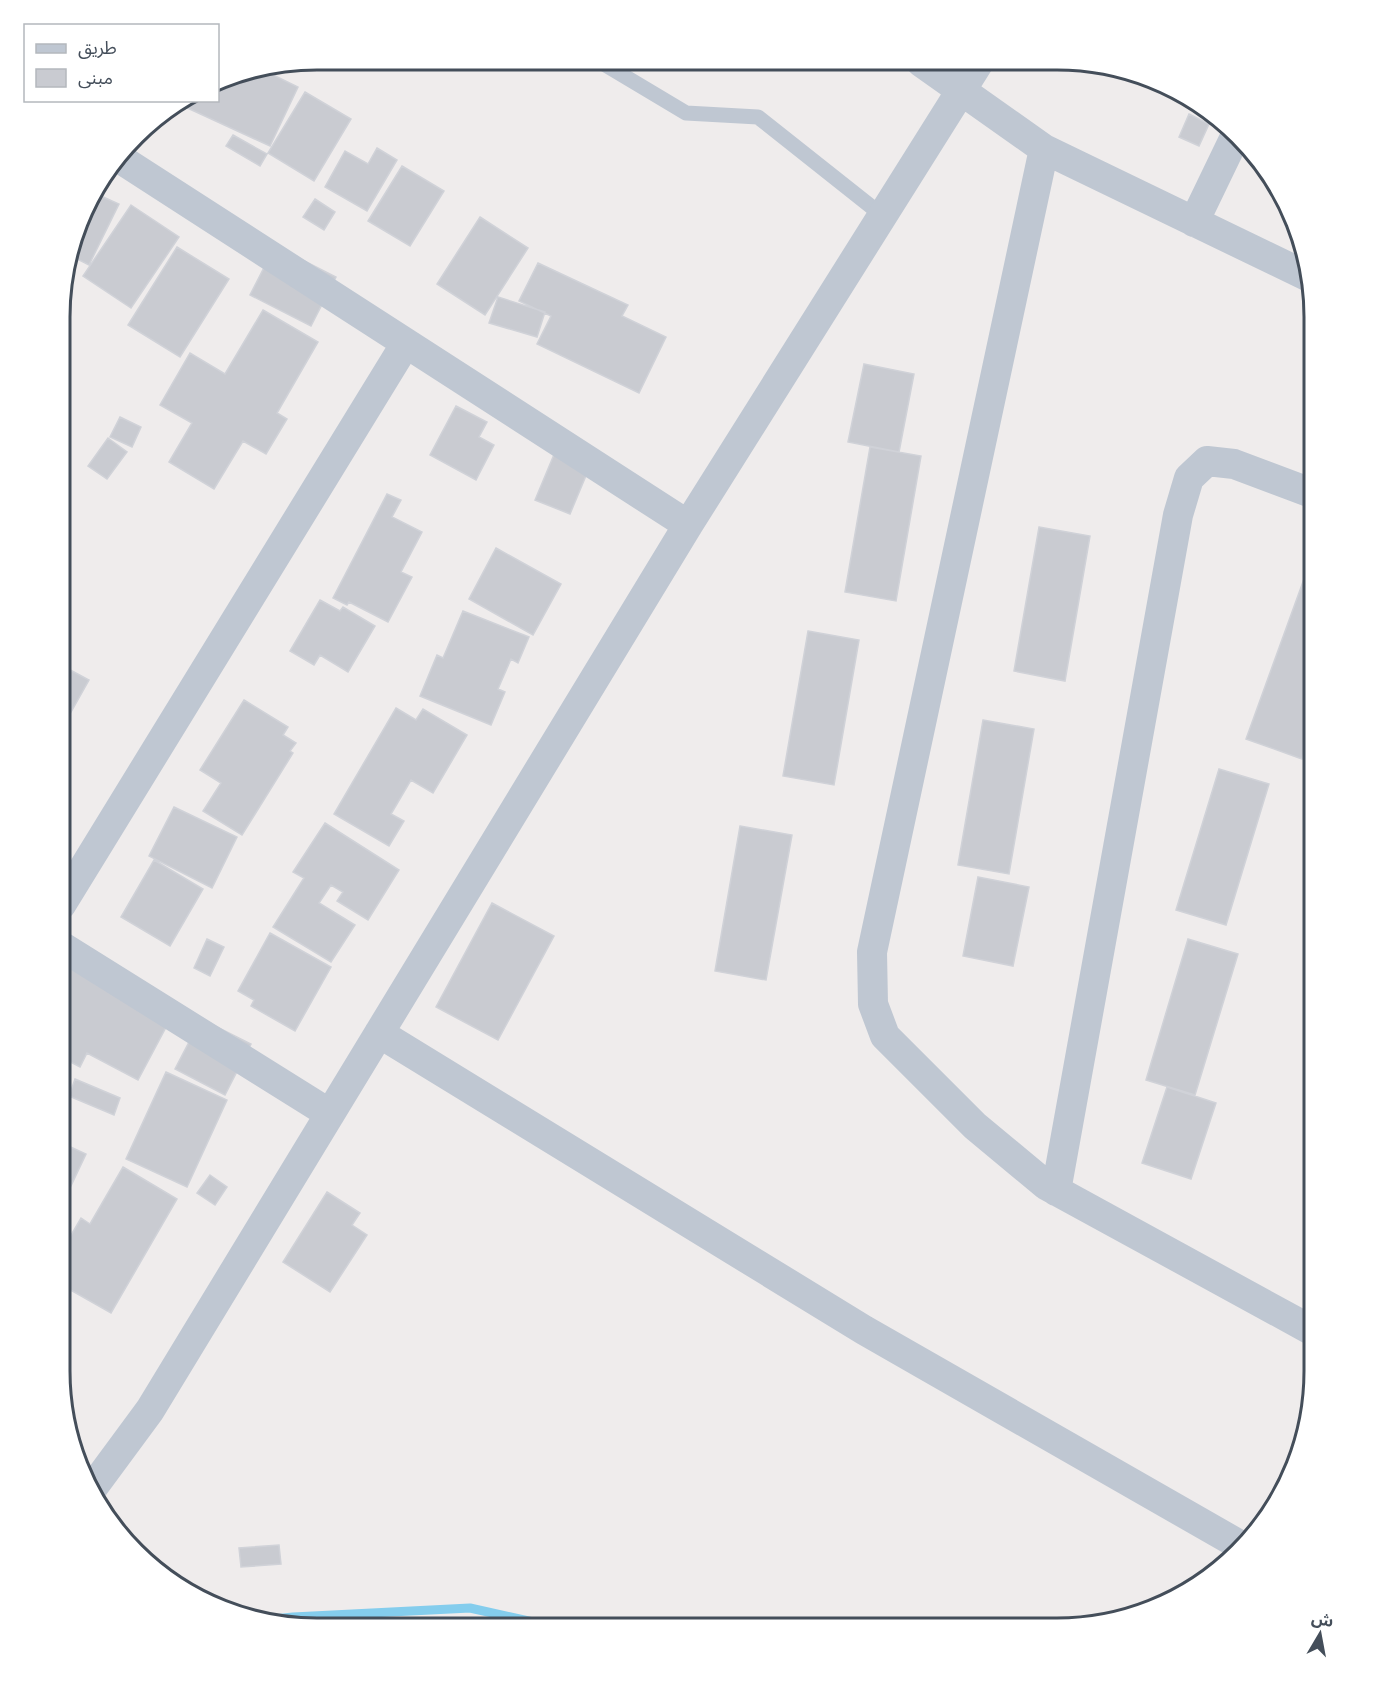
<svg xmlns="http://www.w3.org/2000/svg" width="1374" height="1688" font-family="'Exo 2','Noto Sans Arabic',sans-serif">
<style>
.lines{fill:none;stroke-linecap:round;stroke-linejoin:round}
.stream{stroke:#84cded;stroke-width:9}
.building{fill:#c9cbd1;stroke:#d0d2d8;stroke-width:1.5}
.lane{stroke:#bfc7d2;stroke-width:15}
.street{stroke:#bfc7d2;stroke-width:30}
.rim{fill:none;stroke:#444e5a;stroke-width:3}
</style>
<rect width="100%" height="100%" fill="#efecec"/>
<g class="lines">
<!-- stream -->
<path class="stream" d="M264,1620L293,1617L470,1608L542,1624L547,1627"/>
</g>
<!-- building -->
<path class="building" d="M261,69L298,87L270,146L181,105L188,100H218V83L234,74L241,73L248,76L250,71Z
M305,92L351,119L314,181L268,153Z
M1189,114L1209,124L1199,146L1179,137Z
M233,135L267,154L260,166L226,146Z
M377,148L397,160L367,211L325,187L345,151L368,164Z
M402,166L444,191L410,246L368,221Z
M101,196L119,204L89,265L71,256L92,197L99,200Z
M315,199L335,212L324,230L303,217Z
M131,205L179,237L131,308L83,276Z
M480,217L528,248L485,315L437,284Z
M275,246L336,277L311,326L250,295Z
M177,247L229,279L180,357L128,325Z
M538,263L628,305L622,316L666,337L639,393L537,344L551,316L519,301Z
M498,297L545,312L537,337L489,323Z
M263,310L318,342L277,413L287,419L266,454L243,441L214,489L169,462L192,423L160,405L190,353L225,374Z
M864,364L914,374L899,452L848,442Z
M456,406L487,422L479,437L494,445L476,480L430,455Z
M120,417L141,427L132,447L110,437Z
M108,438L127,452L107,479L88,466Z
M558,445L593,459L570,514L535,500Z
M870,447L921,456L896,601L845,592Z
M387,494L401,500L392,517L422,532L401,572L412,577L388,622L349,602L347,605L333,598Z
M1039,527L1090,536L1065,681L1014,671Z
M496,548L561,584L533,635L469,599Z
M1308,568L1314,570V726L1302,759L1246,739Z
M320,600L340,611L343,607L375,626L348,672L320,655L314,665L290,651Z
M463,611L529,637L518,663L511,659L498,689L505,692L491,725L420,696L437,655L443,658Z
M808,631L859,640L834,785L783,776Z
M61,665L89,680L61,730Z
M244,700L288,727L283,735L296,743L290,751L293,753L242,835L203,811L221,783L200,770Z
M396,708L416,720L423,709L467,735L433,793L411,780L391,814L404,821L389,846L334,814Z
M983,720L1034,729L1009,874L958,865Z
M1219,769L1269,784L1226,925L1176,910Z
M174,807L237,837L212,888L149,856Z
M325,823L399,870L368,920L337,901L343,892L331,885L319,903L355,925L331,962L273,927L304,878L293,872Z
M740,826L792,835L766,980L715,971Z
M154,860L203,889L170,946L121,917Z
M978,877L1029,887L1013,966L963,956Z
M492,903L554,936L498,1040L436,1007Z
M270,933L331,967L295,1031L251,1006L254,1000L238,991Z
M207,939L224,947L210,976L194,968Z
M1188,939L1238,954L1195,1095L1146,1080Z
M70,963L172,1016L138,1080L87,1053L80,1067L61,1057V980Z
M201,1019L251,1044L225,1095L175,1069Z
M166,1072L227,1100L187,1187L126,1159Z
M75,1079L120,1098L114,1115L69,1096Z
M1167,1087L1216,1103L1191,1179L1142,1163Z
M62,1143L86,1154L69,1190L60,1186Z
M123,1167L177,1199L111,1313L60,1284V1254L81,1218L90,1224Z
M210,1175L227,1187L215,1205L197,1193Z
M327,1192L360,1213L352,1225L367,1235L330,1292L283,1262Z
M279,1545L281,1564L241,1567L239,1548Z"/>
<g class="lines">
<!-- lane -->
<path class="lane" d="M599,61L686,113L758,117L883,216"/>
<!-- street -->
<path class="street" d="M921,62L1044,149L1309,277
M1044,149L872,952L873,1004L885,1036L975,1126L1046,1185L1313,1331
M119,158L688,525
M1194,222L1234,139
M61,905L406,343
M61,946L330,1114
M379,1033L864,1330L1238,1544
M1056,1191L1178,515L1189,478L1207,461L1234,464L1314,494
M91,1490L150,1410L688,525L979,62"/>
</g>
<!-- crop -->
<path d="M0 0H1374V1688H0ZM317 70H1057A247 247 0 0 1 1304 317V1371A247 247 0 0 1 1057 1618H317A247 247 0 0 1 70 1371V317A247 247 0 0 1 317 70Z" fill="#fff" fill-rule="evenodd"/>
<path class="rim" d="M317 70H1057A247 247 0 0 1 1304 317V1371A247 247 0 0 1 1057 1618H317A247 247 0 0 1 70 1371V317A247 247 0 0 1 317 70Z"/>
<!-- legend -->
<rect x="24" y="24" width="195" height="78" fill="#ffffff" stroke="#b4b8bd" stroke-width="1.5"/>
<rect x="36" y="44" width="30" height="9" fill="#bfc7d2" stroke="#b4b8bd" stroke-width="1.5"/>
<text x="78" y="54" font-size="18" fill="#444e5a">طريق</text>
<rect x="36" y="69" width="30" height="18" fill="#c9cbd1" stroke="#b4b8bd" stroke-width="1.5"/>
<text x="78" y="84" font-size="18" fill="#444e5a">مبنى</text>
<!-- north arrow -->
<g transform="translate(1320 1634) rotate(10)" stroke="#ffffff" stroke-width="4.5" paint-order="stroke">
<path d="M0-4.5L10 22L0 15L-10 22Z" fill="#444e5a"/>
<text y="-9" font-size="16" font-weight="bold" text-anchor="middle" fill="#444e5a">ش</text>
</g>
</svg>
